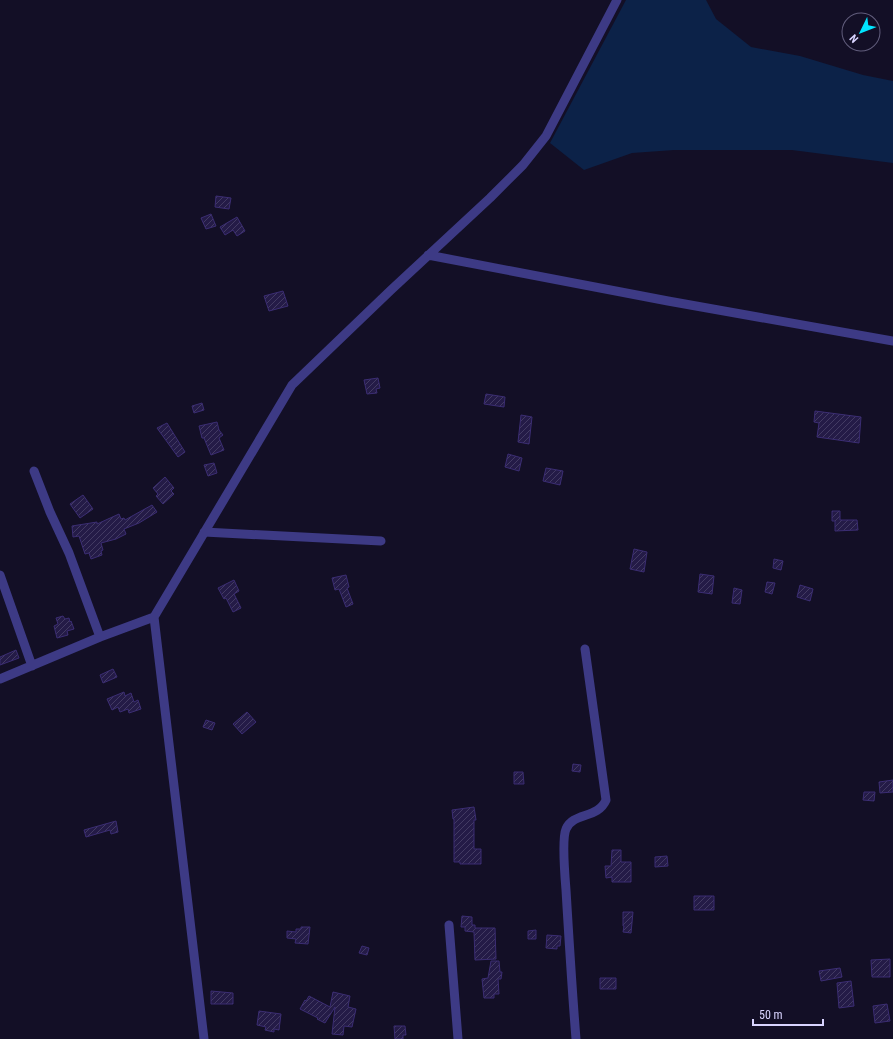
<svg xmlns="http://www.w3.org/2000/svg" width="893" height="1039" font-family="'Roboto Condensed',sans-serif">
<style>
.water{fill:#0c2248}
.building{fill:url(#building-hatch);stroke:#3b2d73}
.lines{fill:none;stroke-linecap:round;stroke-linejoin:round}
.minor{stroke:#3d3a85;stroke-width:9}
</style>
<defs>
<pattern id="building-hatch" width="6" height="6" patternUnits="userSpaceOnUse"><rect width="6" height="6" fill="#241b47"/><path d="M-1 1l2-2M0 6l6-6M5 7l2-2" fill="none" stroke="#433b63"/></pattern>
</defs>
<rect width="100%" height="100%" fill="#130f26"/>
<!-- water -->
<path class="water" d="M626,0H706L716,19L751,47L800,56L863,75L893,81V163L792,150H674L632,153L584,170L550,143Z"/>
<!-- building -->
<path class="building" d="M216,196L231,198L229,209L215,207Z
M211,214L216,226L206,229L201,218Z
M237,217L245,231L237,236L233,230L225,235L220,227Z
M283,291L288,306L269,311L264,296Z
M378,378L380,388L376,389L377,393L367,394L364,380Z
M486,394L505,397L504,407L484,404Z
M202,403L204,410L194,413L192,406Z
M815,411L861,417L859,443L817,437L819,423L814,422Z
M521,415L532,417L529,444L518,442Z
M217,422L219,430L223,435L219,438L224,450L211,455L204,438H202L199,426Z
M167,423L185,452L178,457L157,428Z
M508,454L522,458L519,471L505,467Z
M214,463L217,473L208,476L204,465Z
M546,468L563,471L560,485L543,481Z
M165,477L174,488L171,491L174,494L163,504L156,496L158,494L153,488Z
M83,495L93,509L80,518L70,504Z
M152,505L157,512L139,523L124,529L126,534L116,539L101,543L103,550L101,551L102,555L91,559L89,553L85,554L79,536L73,537L72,526L97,522V524L119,514L121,519L124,518L125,520Z
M832,511H840V520H857L858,530L835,531V521H832Z
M634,549L647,552L644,572L630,569Z
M774,559L783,561L781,570L773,568Z
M700,574L714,576L712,594L698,592Z
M346,575L349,587L347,588L353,604L346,607L339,589L335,590L332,578Z
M234,580L239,591L234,594L241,608L233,612L226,598L224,599L218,588Z
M767,582L775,583L772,594L765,592Z
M800,585L813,589L810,601L797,597Z
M734,588L742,590L740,604L732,603Z
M63,616L65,619L69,618L70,622L71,621L74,629L67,631L68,635L57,638L54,626L58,624L56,618Z
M16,650L19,658L0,665V657Z
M113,669L117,677L103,683L100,675Z
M124,692L125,696L131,693L134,702L138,700L141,709L129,713L128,709L120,712L118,707L112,710L107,699Z
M247,712L256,722L242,734L233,724Z
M206,720L215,723L212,730L203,727Z
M573,764L581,765L580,772L572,771Z
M514,772H523L524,784H514Z
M893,780V792L880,793L879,782Z
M864,792H875L874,801L863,800Z
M474,807L476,820H474V849H481V864H460V862H454V819H453L452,810Z
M116,821L118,832L111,834L110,830L86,837L84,830Z
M612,850H621V862H631V882H612V877L606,878L605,866H611Z
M667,856L668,866L655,867V857Z
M694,896H714V910H694Z
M623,912H633L631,933L623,932L624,926H623Z
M462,916L472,917V925H475V928H495L496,959L475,960L474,932L465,931V927H461Z
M301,927H310L308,944L295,943L296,939L287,938V931L296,932V929H301Z
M536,930V939H528V931Z
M547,935L561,936L560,946H557V949L546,948Z
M362,946L369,948L367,955L359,953Z
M890,959V977H872L871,960Z
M491,961H499L500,972H502L501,979H498L499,994H494V998H484L482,979L488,978Z
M840,968L842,977L821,981L819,971Z
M600,978H616V989H600Z
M851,981L854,1006L839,1008L837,983Z
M211,991L233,993V1004H211Z
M333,992L350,996L348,1007L356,1009L352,1027L344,1026L343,1035L332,1034L335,1007L325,1023L317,1019L318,1018L300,1009L305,1000L306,1001L309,996L330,1007Z
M887,1004L890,1021L875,1023L873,1006Z
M259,1011L281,1014L279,1030L274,1029V1032L265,1030L266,1027L257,1025Z
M394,1026H405L406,1035H403V1039H395Z"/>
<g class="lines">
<!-- minor -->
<path class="minor" d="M428,255L668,301L893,341
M34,471L50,512L69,553L100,637
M204,532L381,541
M0,575L32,666
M0,679L100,637L154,617
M449,925L458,1039
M204,1039L154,617L292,385L391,290L490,198L523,165L546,136L617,0
M576,1039C572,989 569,940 566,890C565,878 562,838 566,829C573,812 598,819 606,800L585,649"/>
</g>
<!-- north arrow -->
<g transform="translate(861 32) rotate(227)"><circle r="19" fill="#130f26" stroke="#625e7d"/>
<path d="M0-3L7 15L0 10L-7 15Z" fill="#00e5ff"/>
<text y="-6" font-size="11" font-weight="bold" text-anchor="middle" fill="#d9d4ff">N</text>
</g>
<!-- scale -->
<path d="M753 1019v6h70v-6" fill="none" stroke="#d9d4ff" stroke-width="2"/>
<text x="759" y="1019" font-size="12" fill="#d9d4ff" stroke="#130f26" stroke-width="3" paint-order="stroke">50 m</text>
</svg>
